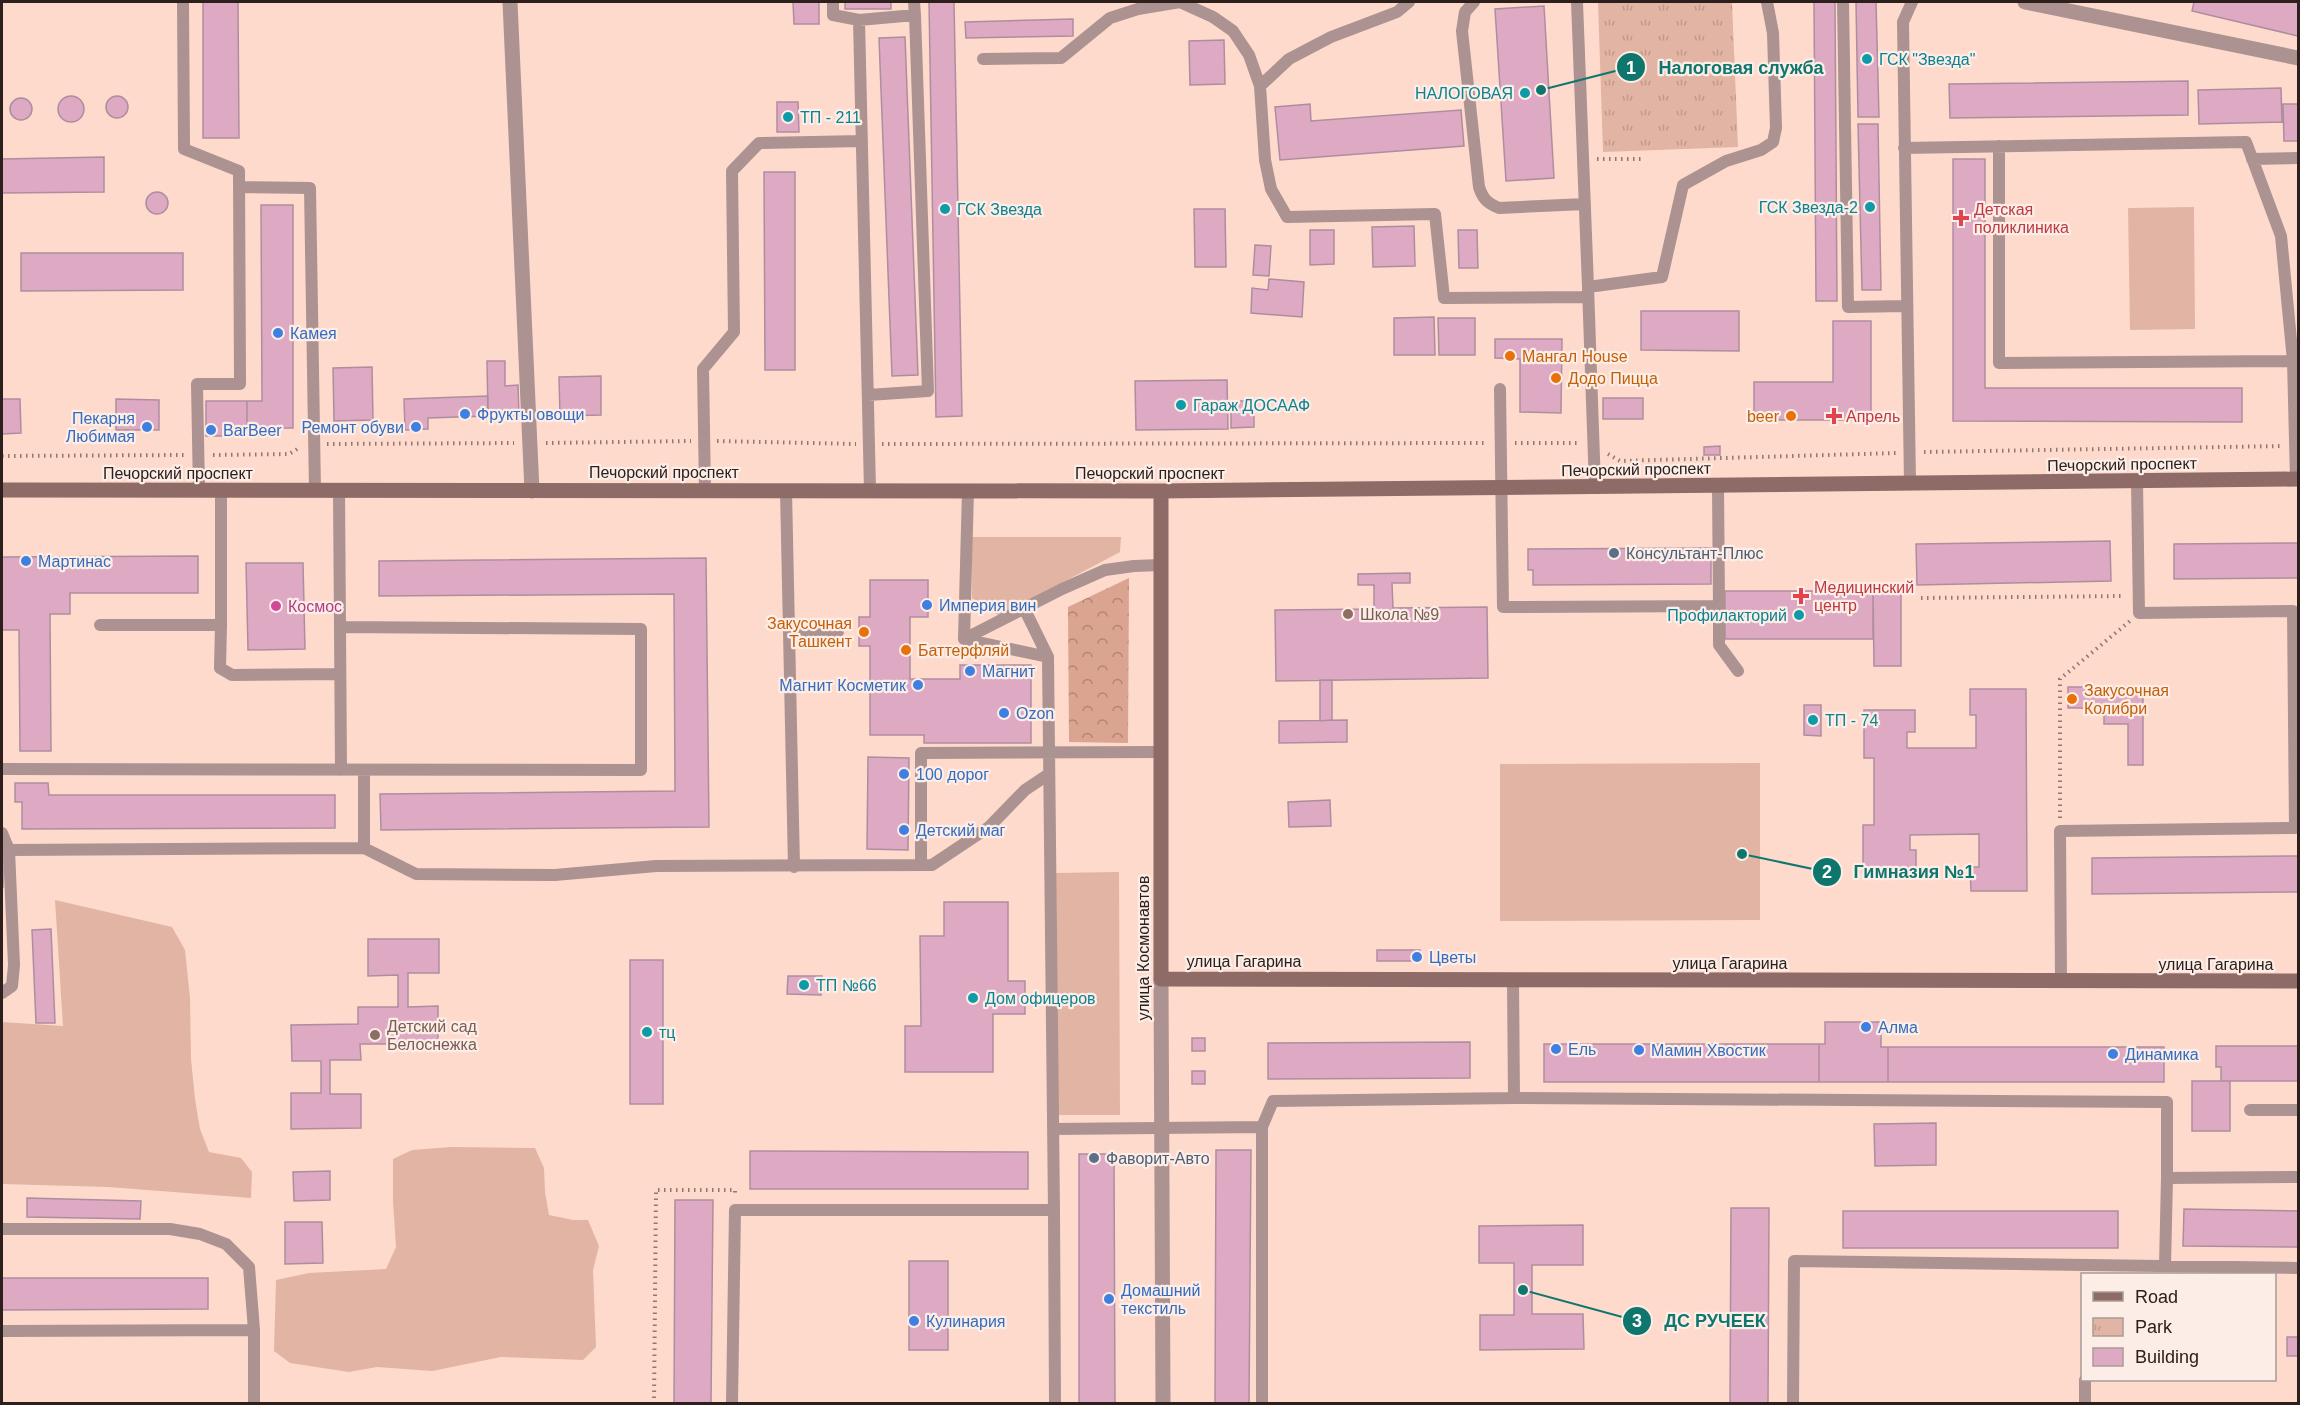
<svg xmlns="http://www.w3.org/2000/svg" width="2300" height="1405" font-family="Helvetica,sans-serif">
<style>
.grass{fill:#e2b4a3}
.forest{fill:url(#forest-crowns)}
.park{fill:url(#park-tufts)}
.building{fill:#dda9c3;stroke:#ae8e9e;stroke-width:1.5}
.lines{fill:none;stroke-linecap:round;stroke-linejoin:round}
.path{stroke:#907870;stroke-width:4;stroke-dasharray:1.5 4.5;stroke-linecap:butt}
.service{stroke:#ac9290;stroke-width:12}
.minor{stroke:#ac9290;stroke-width:15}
.tertiary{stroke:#ac9290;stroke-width:15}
.secondary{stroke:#8f6b68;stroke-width:15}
.culture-dot{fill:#0f9aa8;stroke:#fcede7;stroke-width:2}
.health-dot{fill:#e0444e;stroke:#fcede7;stroke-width:2}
.shop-dot{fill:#3f7fe0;stroke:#fcede7;stroke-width:2}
.food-dot{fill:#e8710a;stroke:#fcede7;stroke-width:2}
.service-dot{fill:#5c6f8a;stroke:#fcede7;stroke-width:2}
.hotel-dot{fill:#d1479c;stroke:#fcede7;stroke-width:2}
.education-dot{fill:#8d6e63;stroke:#fcede7;stroke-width:2}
.labels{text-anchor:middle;stroke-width:4.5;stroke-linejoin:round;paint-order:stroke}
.culture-label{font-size:16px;fill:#0d838f;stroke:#fcede7;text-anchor:start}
.health-label{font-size:16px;fill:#be3a42;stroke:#fcede7;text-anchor:start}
.shop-label{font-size:16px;fill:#366cbe;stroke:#fcede7;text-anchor:start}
.food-label{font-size:16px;fill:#c56008;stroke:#fcede7;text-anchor:start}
.street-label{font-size:16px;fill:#2d201c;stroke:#fcede7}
.service-label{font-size:16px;fill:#4e5e75;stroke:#fcede7;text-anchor:start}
.hotel-label{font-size:16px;fill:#b23c85;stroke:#fcede7;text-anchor:start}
.education-label{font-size:16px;fill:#785e54;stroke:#fcede7;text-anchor:start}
.leader{fill:none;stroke:#0f766e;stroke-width:2}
.callout-dot{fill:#0f766e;stroke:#fcede7;stroke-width:2}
.mark-label{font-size:18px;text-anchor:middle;font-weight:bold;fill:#fff}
.callout-label{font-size:18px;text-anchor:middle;font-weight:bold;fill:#0f766e;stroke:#fcede7;stroke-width:4.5;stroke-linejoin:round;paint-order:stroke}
</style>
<defs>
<pattern id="forest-crowns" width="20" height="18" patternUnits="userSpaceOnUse" patternTransform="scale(1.5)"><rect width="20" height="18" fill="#daa490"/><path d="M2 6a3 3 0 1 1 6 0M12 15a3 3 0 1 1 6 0" fill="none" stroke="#b18575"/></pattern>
<pattern id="park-tufts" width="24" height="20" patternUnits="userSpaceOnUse" patternTransform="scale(1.5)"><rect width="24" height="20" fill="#e2b4a3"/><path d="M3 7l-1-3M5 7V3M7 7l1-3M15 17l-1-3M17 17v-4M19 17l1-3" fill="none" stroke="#c29a8c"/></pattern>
</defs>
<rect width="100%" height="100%" fill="#fedacd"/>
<!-- grass -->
<path class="grass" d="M2194,207L2195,329L2130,330L2128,208Z
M972,537H1121L1120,552L999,616L972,598Z
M1760,763V920L1500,921V764Z
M1119,872L1120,1115H1057L1056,873Z
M55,900L172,927L185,950L190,998L191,1059L195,1099L200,1129L209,1152L241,1158L252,1172L251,1198L108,1187L2,1184V1022L63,1026Z
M452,1147L535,1148L544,1168L545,1192L549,1215L573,1220H588L599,1246L593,1270L596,1347L583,1360L501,1357L432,1371L377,1367L349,1372L290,1363L274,1351L276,1280L309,1273L386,1269L396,1247L393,1201V1159L412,1150Z"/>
<!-- forest -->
<path class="forest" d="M1129,578L1128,743L1069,742L1068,607Z"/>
<!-- park -->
<path class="park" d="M1598,2H1732L1738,147L1603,152Z"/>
<!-- building -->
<path class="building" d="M203,2H238L239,138H203Z
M793,2H819V24H794Z
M845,2H891V9H845Z
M929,2H954L962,416L936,417Z
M1814,2H1835L1837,301H1816Z
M1856,2H1876L1879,117H1858Z
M2194,2H2298V36L2192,11Z
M1544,6L1554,178L1506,181L1495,9Z
M1073,19V36L966,38L965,22Z
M905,37L918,375L892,376L879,38Z
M1224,40L1225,84L1190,85L1189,41Z
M2188,81V115L1950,118L1949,84Z
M2281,88L2282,122L2199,124L2198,90Z
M58 109a13 13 0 1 1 26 0a13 13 0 1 1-26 0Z
M106 107a11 11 0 1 1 22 0a11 11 0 1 1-22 0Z
M10 109a11 11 0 1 1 22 0a11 11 0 1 1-22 0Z
M777,102H798L799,132H777Z
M1310,104L1311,121L1461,110L1464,146L1280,160L1275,107Z
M2283,104H2298V141H2284Z
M1858,124H1878L1881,290H1862Z
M104,157V192L2,193V159Z
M1953,159H1985V388H2242V422L1953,421Z
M764,172H795V370H765Z
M146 203a11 11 0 1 1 22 0a11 11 0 1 1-22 0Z
M261,205H293V428H264V436H247V401H262Z
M1194,209H1225L1226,267H1195Z
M1414,226L1415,266L1373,267L1372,227Z
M1310,230H1334V264L1310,265Z
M1458,230H1477L1478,268H1459Z
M1255,245L1271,246L1269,276L1253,275Z
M21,253H183V290L21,291Z
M1269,279L1304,282L1302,317L1251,313L1252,288L1268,290Z
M1641,311H1739V351L1641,350Z
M1434,317L1435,355H1394V318Z
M1438,318H1475V355H1439Z
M1833,321H1871V420H1754V382H1833Z
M1495,339H1562L1561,413L1520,412V359L1495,358Z
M487,361H505V386L518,385L519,416H488Z
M372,367L373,420L334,421L333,368Z
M601,376V415L560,416L559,377Z
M1227,380L1228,429L1136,430L1135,381Z
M488,396V416L428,418V429L405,430L404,399Z
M1603,398H1643V419H1603Z
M2,399H20L21,433L2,434Z
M116,399L159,400V430H116Z
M206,401H247V436H206Z
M1231,401H1254V427L1231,428Z
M1720,446V455H1704V447Z
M2110,541L2111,581L1917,585L1916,544Z
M2298,543V578L2174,579V544Z
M1711,548V584L1533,585V570H1528V549Z
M198,556V593H70V614H50L51,751H20L19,630H2V557Z
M706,558L709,827L381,830L380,794L675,791L674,594L379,596V561Z
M246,563H303L305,649L248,650Z
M1410,573V583H1392L1393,608L1487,607L1488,678L1276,681L1275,610L1374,609V585H1358V574Z
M870,580H928V617H910V679H960V665H1031V743H924V735H870V646H859V617H870Z
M1901,590V666H1874L1873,591Z
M1725,591H1873V639H1725Z
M1320,680H1332V720L1320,721Z
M2068,687H2143V765H2128V724H2104V708H2068Z
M1970,689H2026L2027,891H1971L1970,867H1979V834L1910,835V850H1916V872H1863V825H1874V758H1864V710H1915V732H1907V748H1976V715H1970Z
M1804,705H1821V736L1804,735Z
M1347,720V742L1279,743V721Z
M868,757L909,758L908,850L867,849Z
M15,783H48L49,795H335V828L22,829V802H15Z
M1330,800L1331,826L1289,827L1288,802Z
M2,846H3V887H2Z
M2298,856V892L2092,894V858Z
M944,902H1008V981H1025V1014H993V1072H905V1026H921L920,936H944Z
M51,929L55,1023H36L32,930Z
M368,939H439V973H408V1007L438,1006V1044H360L361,1060H330V1094H361V1128L291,1129V1093H321V1061H292L291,1025L358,1024V1007H398V975L368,976Z
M1377,950H1420V961H1377Z
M630,960H663V1104H630Z
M788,976H822L821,995L787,994Z
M1825,1022H1881V1047H1888V1082H1819V1044H1825Z
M1192,1038H1205V1051H1192Z
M1470,1042V1078L1268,1079V1043Z
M1544,1044H1819V1082H1544Z
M2216,1046H2298V1081H2221V1067H2216Z
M1888,1047H2164V1082H1888Z
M1192,1071H1205V1084H1192Z
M2192,1081H2230V1131H2192Z
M1936,1123V1165L1875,1166L1874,1124Z
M1216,1150H1251L1249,1404H1215Z
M750,1151L1028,1152V1189H750Z
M1079,1154H1114L1115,1404H1079Z
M330,1171V1200L294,1201L293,1172Z
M27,1198L141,1201L140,1219L27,1217Z
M675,1200H713L711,1404H674Z
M1731,1208H1769L1768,1404H1730Z
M2184,1209L2298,1211V1247L2183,1246Z
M1843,1211H2118V1248H1843Z
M285,1222H322L323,1263L285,1264Z
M1583,1225V1265H1532V1314H1583L1584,1349L1480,1350V1315H1514V1263H1479V1226Z
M909,1261H948V1350H909Z
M2,1278H208V1309L2,1310Z
M2287,1337H2298V1356H2287Z"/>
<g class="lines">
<!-- path -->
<path class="path" d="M1597,159H1641
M717,441L856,444
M546,443L691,441
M1515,443H1579
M327,444L514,443
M882,444L1486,443
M1924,452L2283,446
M1608,454L1620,461L1896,453
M213,455L289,454L299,448
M2,456L184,455
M1921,598L2125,596
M2060,818V679L2130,621
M654,1404L656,1190H735V1197"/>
<!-- service -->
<path class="service" d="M183,2L184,149L239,171L240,384H197L199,491
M833,2V15L859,20L870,490
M914,2L915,15
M1474,2L1465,12L1462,31L1479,187C1483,199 1487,203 1499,208L1585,204
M1577,2L1588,287
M1843,2L1848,307L1906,306
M859,20L915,15L928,391L868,395
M983,59L1061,58L1110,18L1138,9L1180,2L1213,17L1233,31L1249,55L1260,86L1265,160L1271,189L1287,217L1435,214L1444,298L1588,297
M1260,86L1289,59L1331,37L1397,12L1409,2
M1999,146V363L2293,361L2298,358
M1904,148L2246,142L2281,236L2293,361L2296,479
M2252,159L2298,158
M239,187L310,188L315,491
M1500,389L1503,607L1719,606L1718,486
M1910,483L1903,22L1912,2
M1595,487L1588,287L1662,277L1683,185L1726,161L1761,150L1773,142L1776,128L1773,33L1767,2
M705,490L703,369L734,332L732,171L759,143L862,141
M786,490L794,867
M339,491L340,627
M968,491L964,639L1062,589L1105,570L1134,566L1161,565
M1719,606V645L1738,671
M1024,608L1048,657L1054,1210
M100,625H221V491
M221,625L220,668L232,675L340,674
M789,632H838
M964,639L1048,657
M2,769L641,770V629L340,627L341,770
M2,833L9,850L14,965L12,986L2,993
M364,848L416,874L555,875L656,866L932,865L989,827L1025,790L1049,774
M9,850L364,848V770
M921,865V753L1161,752
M1513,981L1514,1098
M2061,982L2060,831L2295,828L2293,611L2139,613L2137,482
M2250,1110H2298
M1053,1129L1262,1127L1273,1101L1514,1098L2167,1102V1178
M2,1229H170L200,1234L226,1244L249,1267L254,1330
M2165,1266L2167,1178L2298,1177
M2,1331L254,1330V1404
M2085,1380V1404
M732,1404L735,1210H1054L1055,1404
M1262,1404V1127
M1793,1404L1794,1261L2298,1268"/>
<!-- minor -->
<path class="minor" d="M510,2L532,491
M2025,2L2298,58"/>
<!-- tertiary -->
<path class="tertiary" d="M1161,979L1163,1404"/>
<!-- secondary -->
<path class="secondary" d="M2,490L1161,491L2298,479
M1161,491V979L2298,981"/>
</g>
<!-- markers -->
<g class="culture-dot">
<circle cx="1867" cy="59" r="6"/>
<circle cx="1525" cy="93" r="6"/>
<circle cx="788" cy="117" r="6"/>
<circle cx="1870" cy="207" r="6"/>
<circle cx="945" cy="209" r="6"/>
<circle cx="1181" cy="405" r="6"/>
<circle cx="1799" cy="615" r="6"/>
<circle cx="1813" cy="720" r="6"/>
<circle cx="804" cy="985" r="6"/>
<circle cx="973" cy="998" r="6"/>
<circle cx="647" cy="1032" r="6"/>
</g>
<g class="health-dot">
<path d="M1958 209h6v6h6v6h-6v6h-6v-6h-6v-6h6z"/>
<path d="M1831 407h6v6h6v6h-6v6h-6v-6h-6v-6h6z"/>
<path d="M1798 587h6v6h6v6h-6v6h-6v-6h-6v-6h6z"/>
</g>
<g class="shop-dot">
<circle cx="278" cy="333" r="6"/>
<circle cx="465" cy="414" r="6"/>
<circle cx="147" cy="427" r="6"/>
<circle cx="416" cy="427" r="6"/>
<circle cx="211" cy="430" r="6"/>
<circle cx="26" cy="561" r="6"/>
<circle cx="927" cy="605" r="6"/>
<circle cx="970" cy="671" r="6"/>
<circle cx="918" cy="685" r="6"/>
<circle cx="1004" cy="713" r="6"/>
<circle cx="904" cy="774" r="6"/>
<circle cx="904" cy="830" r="6"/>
<circle cx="1417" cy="957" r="6"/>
<circle cx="1866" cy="1027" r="6"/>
<circle cx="1556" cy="1049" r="6"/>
<circle cx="1639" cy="1050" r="6"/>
<circle cx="2113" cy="1054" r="6"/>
<circle cx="1109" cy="1299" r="6"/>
<circle cx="914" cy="1321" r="6"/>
</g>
<g class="food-dot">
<circle cx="1510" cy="356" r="6"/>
<circle cx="1556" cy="378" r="6"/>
<circle cx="1791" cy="416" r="6"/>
<circle cx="864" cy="632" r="6"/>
<circle cx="906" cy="650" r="6"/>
<circle cx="2072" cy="699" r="6"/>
</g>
<g class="service-dot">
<circle cx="1614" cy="553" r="6"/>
<circle cx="1094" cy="1158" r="6"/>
</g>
<circle class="hotel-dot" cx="276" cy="606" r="6"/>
<g class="education-dot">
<circle cx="1348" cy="614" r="6"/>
<circle cx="375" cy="1035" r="6"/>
</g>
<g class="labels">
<!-- culture labels -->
<g class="culture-label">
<text x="1879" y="65">ГСК "Звезда"</text>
<text x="1513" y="99" text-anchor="end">НАЛОГОВАЯ</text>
<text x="800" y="123">ТП - 211</text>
<text x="1858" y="213" text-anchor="end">ГСК Звезда-2</text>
<text x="957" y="215">ГСК Звезда</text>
<text x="1193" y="411">Гараж ДОСААФ</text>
<text x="1787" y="621" text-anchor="end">Профилакторий</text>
<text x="1825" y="726">ТП - 74</text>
<text x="816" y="991">ТП №66</text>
<text x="985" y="1004">Дом офицеров</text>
<text x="659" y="1038">тц</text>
</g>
<!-- health labels -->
<g class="health-label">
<text x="1974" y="215">Детская<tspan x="1974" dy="18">поликлиника</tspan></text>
<text x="1846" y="422">Апрель</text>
<text x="1814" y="593">Медицинский<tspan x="1814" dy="18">центр</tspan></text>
</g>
<!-- shop labels -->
<g class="shop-label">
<text x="290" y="339">Камея</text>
<text x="477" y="420">Фрукты овощи</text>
<text x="135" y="424" text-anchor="end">Пекарня<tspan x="135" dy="18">Любимая</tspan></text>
<text x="404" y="433" text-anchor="end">Ремонт обуви</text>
<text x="223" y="436">BarBeer</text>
<text x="38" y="567">Мартинас</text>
<text x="939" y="611">Империя вин</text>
<text x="982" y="677">Магнит</text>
<text x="906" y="691" text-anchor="end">Магнит Косметик</text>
<text x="1016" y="719">Ozon</text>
<text x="916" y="780">100 дорог</text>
<text x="916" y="836">Детский маг</text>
<text x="1429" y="963">Цветы</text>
<text x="1878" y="1033">Алма</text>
<text x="1568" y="1055">Ель</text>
<text x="1651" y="1056">Мамин Хвостик</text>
<text x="2125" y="1060">Динамика</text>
<text x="1121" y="1296">Домашний<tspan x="1121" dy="18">текстиль</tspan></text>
<text x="926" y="1327">Кулинария</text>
</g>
<!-- food labels -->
<g class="food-label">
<text x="1522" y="362">Мангал House</text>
<text x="1568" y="384">Додо Пицца</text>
<text x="1779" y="422" text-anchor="end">beer</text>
<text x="852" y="629" text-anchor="end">Закусочная<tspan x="852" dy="18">Ташкент</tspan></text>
<text x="918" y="656">Баттерфляй</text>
<text x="2084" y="696">Закусочная<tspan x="2084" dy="18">Колибри</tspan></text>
</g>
<!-- street labels -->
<g class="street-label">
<text transform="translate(2122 464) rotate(-1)" y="6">Печорский проспект</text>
<text transform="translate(1636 469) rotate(-1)" y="6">Печорский проспект</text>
<text x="664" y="478">Печорский проспект</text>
<text x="178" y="479">Печорский проспект</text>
<text x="1150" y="479">Печорский проспект</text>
<text transform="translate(1143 948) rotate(-90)" y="6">улица Космонавтов</text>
<text x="1244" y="967">улица Гагарина</text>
<text x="1730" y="969">улица Гагарина</text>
<text x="2216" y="970">улица Гагарина</text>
</g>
<!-- service labels -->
<g class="service-label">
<text x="1626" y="559">Консультант-Плюс</text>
<text x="1106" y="1164">Фаворит-Авто</text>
</g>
<!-- hotel labels -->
<g class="hotel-label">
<text x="288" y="612">Космос</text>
</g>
<!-- education labels -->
<g class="education-label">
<text x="1360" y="620">Школа №9</text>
<text x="387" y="1032">Детский сад<tspan x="387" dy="18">Белоснежка</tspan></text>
</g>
</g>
<!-- callouts -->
<path class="leader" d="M1541 90L1631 67M1742 854L1827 872M1523 1290L1637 1321"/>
<g class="callout-dot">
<circle cx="1541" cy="90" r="6"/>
<circle cx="1742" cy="854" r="6"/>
<circle cx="1523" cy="1290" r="6"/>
<circle cx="1631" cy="67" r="15"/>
<circle cx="1827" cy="872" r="15"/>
<circle cx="1637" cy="1321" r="15"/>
</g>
<g class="mark-label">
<text x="1631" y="74">1</text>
<text x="1827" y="878">2</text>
<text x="1637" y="1327">3</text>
</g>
<g class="callout-label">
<text x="1741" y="74">Налоговая служба</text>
<text x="1914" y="878">Гимназия №1</text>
<text x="1715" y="1327">ДС РУЧЕЕК</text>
</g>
<!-- border -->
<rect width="2300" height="1405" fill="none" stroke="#2d201c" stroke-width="6"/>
<!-- legend -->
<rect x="2081" y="1273" width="195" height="108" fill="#fcede7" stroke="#a99b96" stroke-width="1.5"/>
<rect x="2093" y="1292" width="30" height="9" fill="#8f6b68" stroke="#a99b96" stroke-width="1.5"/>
<text x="2135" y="1303" font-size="18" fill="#2d201c">Road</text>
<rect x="2093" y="1318" width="30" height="18" fill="url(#park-tufts)" stroke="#a99b96" stroke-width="1.5"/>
<text x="2135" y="1333" font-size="18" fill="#2d201c">Park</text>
<rect x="2093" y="1348" width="30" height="18" fill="#dda9c3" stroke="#a99b96" stroke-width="1.5"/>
<text x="2135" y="1363" font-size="18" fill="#2d201c">Building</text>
</svg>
